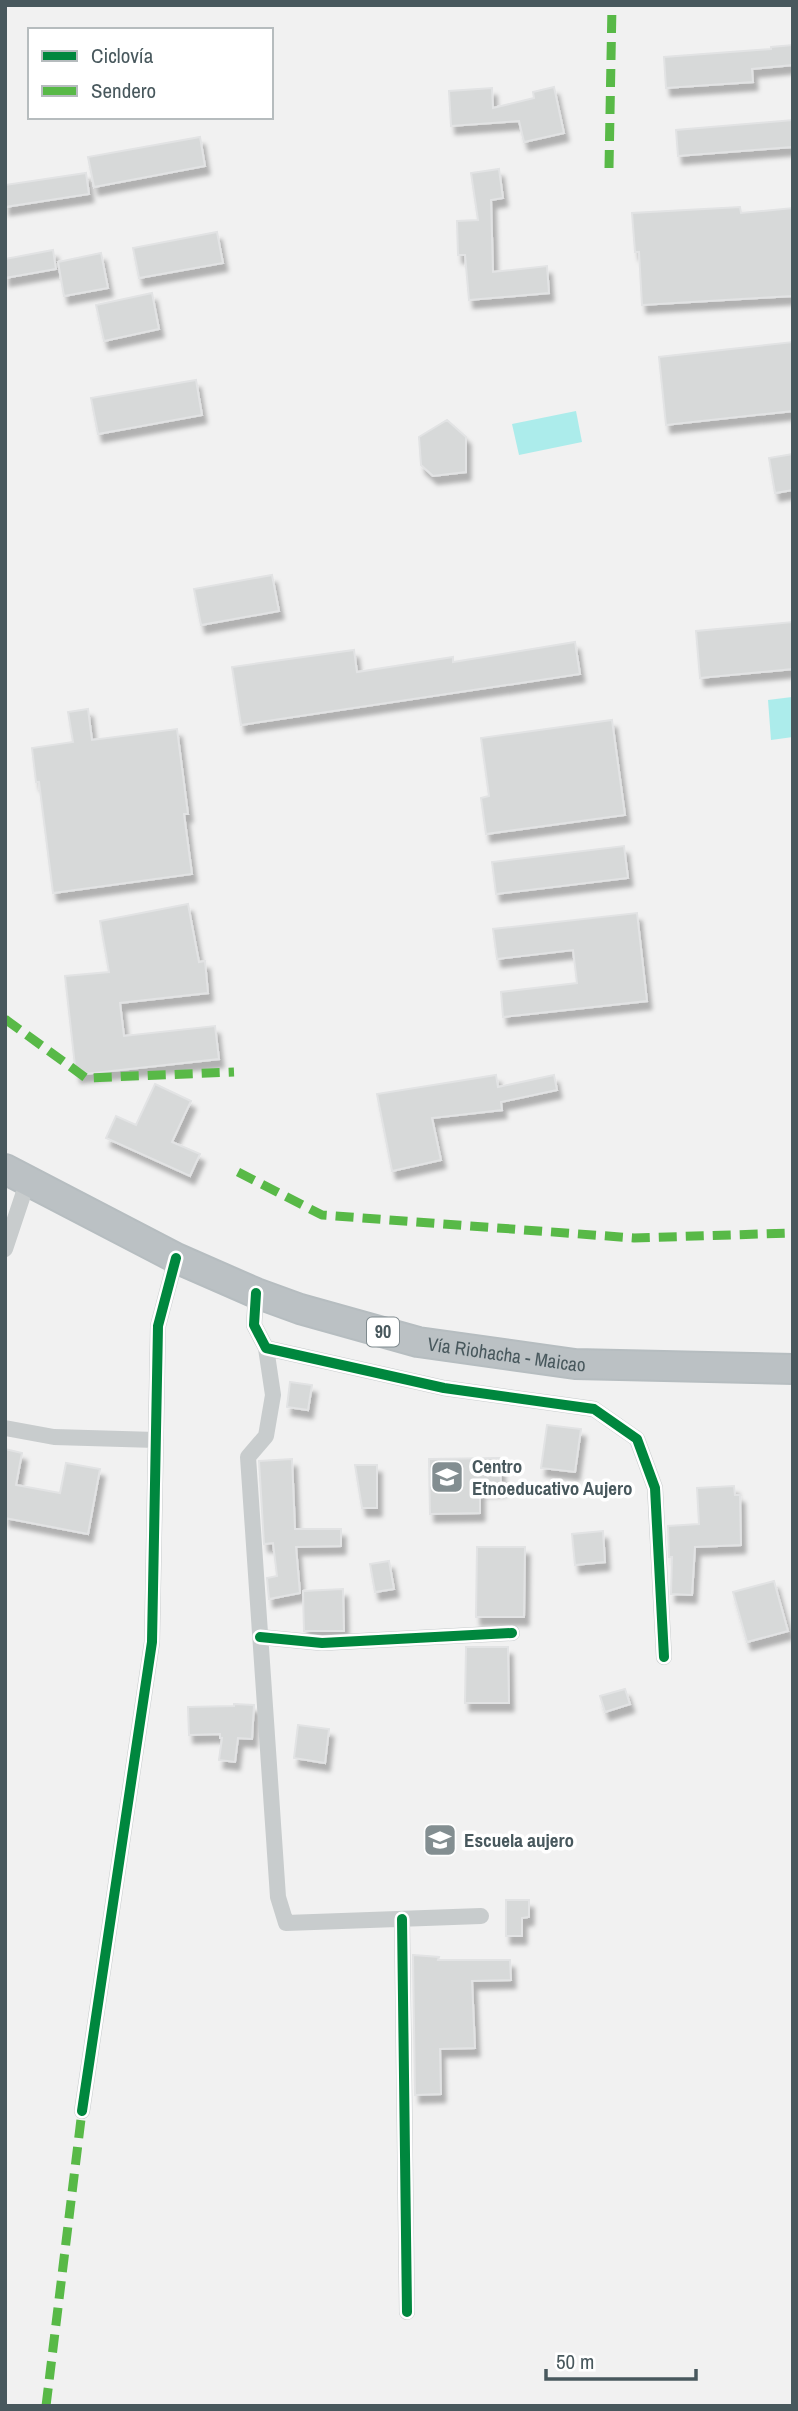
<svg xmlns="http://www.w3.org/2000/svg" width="798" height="2411" font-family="'Archivo Narrow',sans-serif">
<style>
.water{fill:#aceceb}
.building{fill:#d7d9d9;stroke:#e2e3e4;stroke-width:2;filter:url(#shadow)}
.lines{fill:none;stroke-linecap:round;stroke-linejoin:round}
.highway-casing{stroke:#b6bdc0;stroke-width:32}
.street{stroke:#c8cccd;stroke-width:16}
.highway{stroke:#bbc1c4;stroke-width:28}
.quiet{stroke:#58b947;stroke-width:9;stroke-dasharray:18 9;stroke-linecap:butt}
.cycleway-casing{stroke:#fff;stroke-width:15}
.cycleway{stroke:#00873e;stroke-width:10}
.labels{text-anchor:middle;stroke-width:7;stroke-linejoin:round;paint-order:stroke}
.shield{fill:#fff;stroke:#7f8a8e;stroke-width:2}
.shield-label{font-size:18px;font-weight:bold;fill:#48585d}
.street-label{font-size:19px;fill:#48585d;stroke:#fff}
.poi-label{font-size:19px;font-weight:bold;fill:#48585d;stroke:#fff;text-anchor:start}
</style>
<defs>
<filter id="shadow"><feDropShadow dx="4.5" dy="8" stdDeviation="2" flood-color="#0004"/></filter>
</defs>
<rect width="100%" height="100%" fill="#f1f1f1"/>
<!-- water -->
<path class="water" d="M576,411L582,442L519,455L512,424Z
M792,697L793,737L771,740L768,700Z"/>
<!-- building -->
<path class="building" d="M793,45V65L752,69L753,82L666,88L664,57L771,49V47Z
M554,87L564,133L524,142L519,121L451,126L449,91L492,88L493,108L534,98L533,92Z
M793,120V147L678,156L676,130Z
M200,137L205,166L94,187L88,157Z
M499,169L503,198L491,200L493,272L547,266L549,293L469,300L465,255H458L457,221L478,220L471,173Z
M86,173L89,194L5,207V185Z
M740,207L741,213L793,208V296L642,305L639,252H635L632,213Z
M217,232L223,263L139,278L133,248Z
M53,250L56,269L5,278V259Z
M101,253L108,288L64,296L58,262Z
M152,293L159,329L104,341L96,305Z
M793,342V411L666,425L659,357Z
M196,380L202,415L98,434L91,398Z
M447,420L466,437V472L433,476L421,465L419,437Z
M793,454V490L775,493L769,458Z
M272,575L279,611L201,625L194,589Z
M793,622V669L700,678L696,631Z
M575,642L580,674L241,725L232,667L354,650L357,672L453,657V662Z
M88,709L92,740L177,729L188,814H184L192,874L53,893L39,782H36L32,748L73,742L68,712Z
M612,720L625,815L486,834L481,798L489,796L481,738Z
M624,846L628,878L496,894L492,862Z
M188,904L199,962L205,961L208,993L120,1003L124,1036L215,1026L219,1059L76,1075L65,976L109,972L100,921Z
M637,913L647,1001L503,1017L501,992L577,983L573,950L497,959L493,929Z
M496,1075L498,1087L554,1075L557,1090L501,1102L502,1110L432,1118L441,1160L392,1171L377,1094Z
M155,1084L191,1101L172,1142L200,1154L190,1176L106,1138L116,1116L136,1125Z
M290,1382L312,1385L308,1410L287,1407Z
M547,1425L581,1429L575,1472L541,1468Z
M5,1449L22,1453L16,1485L60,1493L66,1463L100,1469L88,1534L5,1518Z
M500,1458L501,1488L480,1489V1513L430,1514L429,1459Z
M292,1459L295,1529H341V1546L296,1547L300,1593L269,1599L267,1578L277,1576L273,1543L264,1544L259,1461Z
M355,1465H377V1508H362Z
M734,1486L735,1495H740L741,1545L695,1547L692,1595L671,1594L672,1557H669L668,1526L699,1524L697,1488Z
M603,1531L605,1562L575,1565L572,1534Z
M477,1547H525L524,1617H476Z
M389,1561L394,1589L375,1592L370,1564Z
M774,1581L788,1631L747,1642L733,1592Z
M343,1589L344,1631H304L303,1591Z
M466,1647H508L509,1703H465Z
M625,1689L630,1704L605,1712L600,1696Z
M234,1704L254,1705L252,1739L238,1738L235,1762L219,1760L222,1738H220V1734L189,1735L188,1707L234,1706Z
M298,1725L329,1729L325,1763L294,1758Z
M506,1900H529V1917L522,1918V1936H506Z
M413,1955L439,1957L438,1960H510L511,1980L472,1981L475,2048L440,2049L441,2094L415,2095Z"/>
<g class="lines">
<defs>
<g id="highway">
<path id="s1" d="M5,1169L176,1258L256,1293L300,1309L418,1342L575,1364L793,1369"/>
</g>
</defs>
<!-- highway casing -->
<use href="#highway" class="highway-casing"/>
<!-- street -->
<path class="street" d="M5,1249L27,1183
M256,1293L254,1325L266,1348L444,1388L594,1409L637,1439L655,1488L664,1657
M266,1348L273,1395L266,1436L248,1457L278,1897L286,1923L481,1916
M5,1428L54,1437L156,1440
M260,1637L322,1643L512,1633
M402,1919L407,2312
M82,2111L152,1642L158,1326L176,1258"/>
<!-- highway -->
<use href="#highway" class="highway"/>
<!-- quiet -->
<path class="quiet" d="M609,168L612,5
M5,1019L86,1078L234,1072
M238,1172L322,1215L634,1238L793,1233
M46,2406L82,2111"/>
<defs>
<path id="cycleway" d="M256,1293L254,1325L266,1348L444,1388L594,1409L637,1439L655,1488L664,1657
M260,1637L322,1643L512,1633
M402,1919L407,2312
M82,2111L152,1642L158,1326L176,1258"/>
</defs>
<!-- cycleway casing -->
<use href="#cycleway" class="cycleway-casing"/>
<!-- cycleway -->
<use href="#cycleway" class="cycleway"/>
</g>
<!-- icons -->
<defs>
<symbol id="school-square" viewBox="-11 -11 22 22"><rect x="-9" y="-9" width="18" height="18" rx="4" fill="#838e91" stroke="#fff"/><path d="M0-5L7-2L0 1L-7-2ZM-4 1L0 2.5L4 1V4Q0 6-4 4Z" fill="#fff"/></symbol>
</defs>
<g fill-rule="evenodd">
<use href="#school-square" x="428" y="1458" width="38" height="38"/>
<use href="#school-square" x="421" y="1821" width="38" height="38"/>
</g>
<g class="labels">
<!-- shield labels -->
<rect class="shield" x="367" y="1317.5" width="32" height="29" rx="5"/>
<g class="shield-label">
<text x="383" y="1338">90</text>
</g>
<!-- street labels -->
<g class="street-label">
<text dy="7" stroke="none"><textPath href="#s1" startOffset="539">Vía Riohacha - Maicao</textPath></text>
</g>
<!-- poi labels -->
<g class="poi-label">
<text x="472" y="1473">Centro<tspan x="472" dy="22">Etnoeducativo Aujero</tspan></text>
<text x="464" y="1847">Escuela aujero</text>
</g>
</g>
<!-- border -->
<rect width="798" height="2411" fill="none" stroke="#48585d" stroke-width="14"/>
<!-- legend -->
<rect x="28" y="28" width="245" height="91" fill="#ffffff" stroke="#b6bcbe" stroke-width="2"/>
<rect x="42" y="51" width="35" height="10" fill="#00873e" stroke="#b6bcbe" stroke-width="2"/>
<text x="91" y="63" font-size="21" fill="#48585d">Ciclovía</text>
<rect x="42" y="86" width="35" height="10" fill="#58b947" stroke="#b6bcbe" stroke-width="2"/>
<text x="91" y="98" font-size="21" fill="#48585d">Sendero</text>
<!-- scale -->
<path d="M546 2369v10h150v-10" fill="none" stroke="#48585d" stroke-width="3.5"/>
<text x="556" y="2369" font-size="21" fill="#48585d" stroke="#ffffff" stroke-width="5" paint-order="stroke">50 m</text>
</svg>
